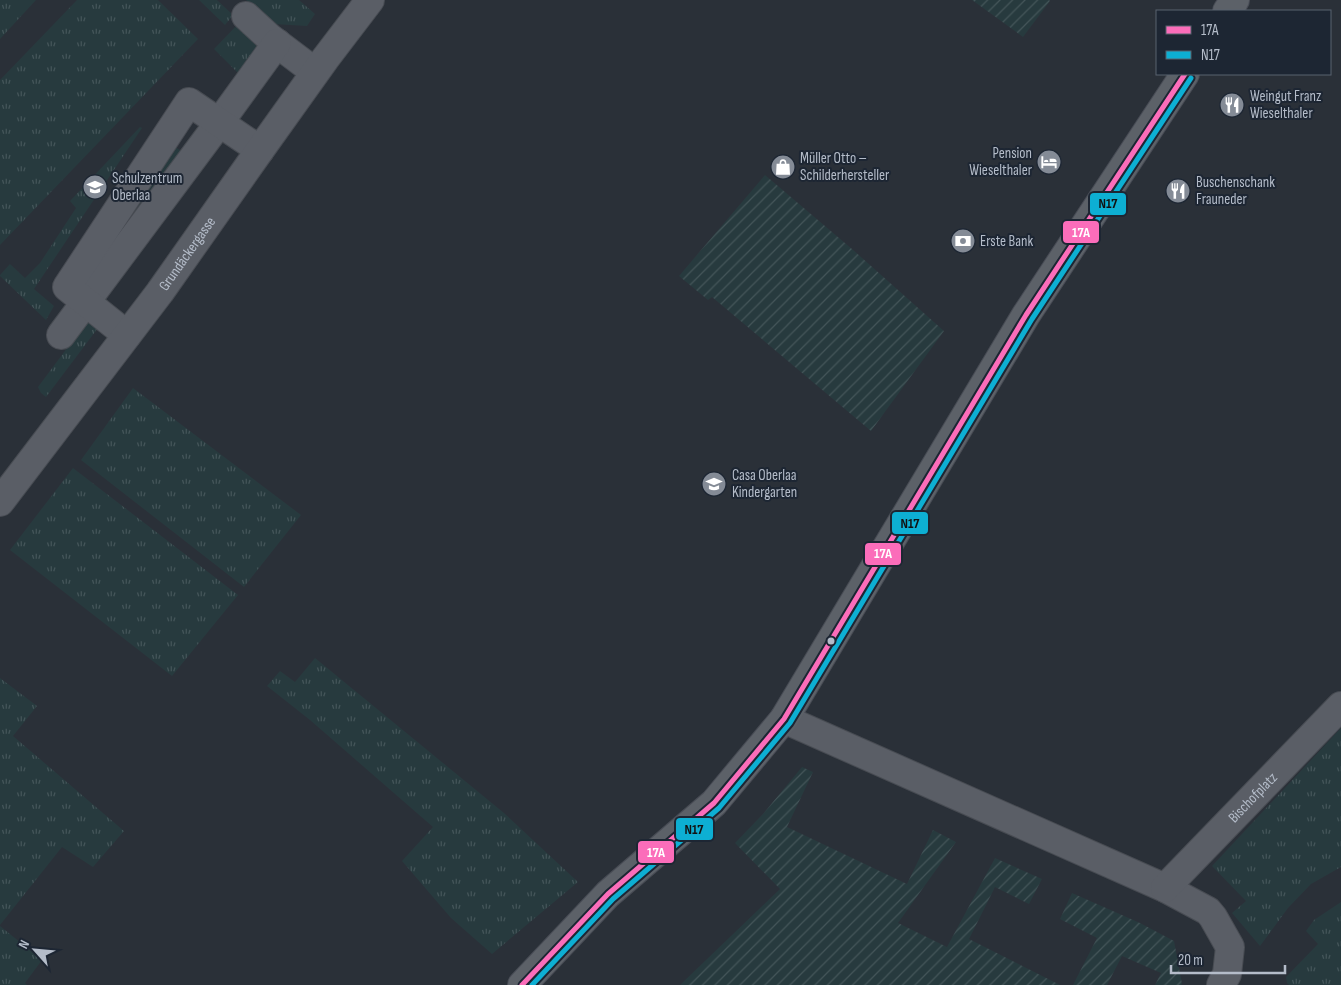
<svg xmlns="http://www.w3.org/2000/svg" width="1341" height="985" font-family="'Sofia Sans Condensed',sans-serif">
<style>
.grass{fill:url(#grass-tufts)}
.garden{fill:url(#garden-furrows)}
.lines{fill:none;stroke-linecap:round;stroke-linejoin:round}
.minor-casing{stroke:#484c53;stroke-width:30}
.major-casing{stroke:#484c55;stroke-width:30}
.minor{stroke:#5a5e66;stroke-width:28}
.major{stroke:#5c6168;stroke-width:28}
.bus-1-casing{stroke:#1d2633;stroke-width:9}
.bus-2-casing{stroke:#1d2633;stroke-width:9}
.bus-1{stroke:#fb6dba;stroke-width:5}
.bus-2{stroke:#0dafd3;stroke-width:5}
.bus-dot{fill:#b4bcc9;stroke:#1d2633;stroke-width:2}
.labels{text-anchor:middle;stroke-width:4;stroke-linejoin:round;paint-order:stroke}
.poi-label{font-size:15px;fill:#b4bcc9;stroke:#1d2633;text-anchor:start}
.street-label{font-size:15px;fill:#b4bcc9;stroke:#1d2633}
.line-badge{stroke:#1d2633;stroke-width:2}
.badge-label{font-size:14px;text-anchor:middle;font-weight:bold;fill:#fff}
.pale-badge-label{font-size:14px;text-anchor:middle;font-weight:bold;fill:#111}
</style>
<defs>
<pattern id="grass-tufts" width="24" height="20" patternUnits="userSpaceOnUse" patternTransform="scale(1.25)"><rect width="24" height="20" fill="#273a3e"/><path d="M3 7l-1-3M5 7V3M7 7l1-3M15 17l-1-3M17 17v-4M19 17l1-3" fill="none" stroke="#445559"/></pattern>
<pattern id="garden-furrows" width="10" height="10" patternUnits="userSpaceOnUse" patternTransform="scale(1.25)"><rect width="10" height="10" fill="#273a3e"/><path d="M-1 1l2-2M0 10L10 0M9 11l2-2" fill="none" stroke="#445559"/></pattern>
</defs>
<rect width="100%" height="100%" fill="#2a3038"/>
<!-- grass -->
<path class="grass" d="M0,0H36L0,39Z
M77,0H158L198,39L0,245V80Z
M199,0H217L233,15L225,25Z
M246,0H299L315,14L307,26L274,24Z
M239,23L261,43L239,74L214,49Z
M140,127L142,128L34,289L54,306L46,320L0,276V275L10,264L25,278L40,263L76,208L70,201Z
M171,145L184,152L84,280Z
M88,320L98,328L46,397L41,393L38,387Z
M133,388L301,515L244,587L81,460Z
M73,468L238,595L172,676L10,550Z
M315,658L504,813L578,882L492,954L451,918L402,861L433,827L310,720L267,686L280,671L295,682Z
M0,678L37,706L13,736L124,831L93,867L62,847L0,925Z
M1341,728V867L1311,884L1288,908L1260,946L1232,913L1246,901L1212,866Z
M1341,902V985H1289L1287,983L1286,977L1318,944L1306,931L1314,920Z
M0,926L42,960L25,983L27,985H0Z"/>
<!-- garden -->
<path class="garden" d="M972,0H1049L1050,1L1023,37Z
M765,175L852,249L944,331L871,431L712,297L708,300L679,276Z
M802,767L813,772L787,827L907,884L933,830L956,842L898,923L947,947L995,858L1042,879L1029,904L995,887L969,939L1060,985H680L780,889L735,843L763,814Z
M1072,893L1140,923L1174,941L1182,984L1181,985H1155L1161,973L1122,956L1107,985H1073L1097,938L1060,919Z"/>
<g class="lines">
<defs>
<g id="minor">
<path d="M246,16L270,38L315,72"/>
<path d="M61,335L219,123L277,43"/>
<path d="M127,335L67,287L189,102L260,150"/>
<path id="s1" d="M0,502L160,292L260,150L325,59L370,0"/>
<path d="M784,719L1165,888L1208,911L1213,917L1230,947L1227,974L1221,985"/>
<path id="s2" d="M1165,888L1341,706"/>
</g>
<path id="major" d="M1227,11L1235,0
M522,985L608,894L714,803L784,719L1026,315L1185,74"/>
</defs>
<!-- minor casing -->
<use href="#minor" class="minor-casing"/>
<!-- major casing -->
<use href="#major" class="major-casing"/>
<!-- minor -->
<use href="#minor" class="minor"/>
<!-- major -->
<use href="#major" class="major"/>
<defs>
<path id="bus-1" d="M522,985L608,894L714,803L784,719L1026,315L1185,74"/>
<path id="bus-2" d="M532,985L613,899L719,808L790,723L1032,319L1191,78"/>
</defs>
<!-- bus-1 casing -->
<use href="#bus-1" class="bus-1-casing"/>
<!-- bus-2 casing -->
<use href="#bus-2" class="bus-2-casing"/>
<!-- bus-1 -->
<use href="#bus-1" class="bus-1"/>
<!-- bus-2 -->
<use href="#bus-2" class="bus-2"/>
</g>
<!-- icons -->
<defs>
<symbol id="restaurant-disc" viewBox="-11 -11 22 22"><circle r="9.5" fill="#848b96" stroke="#1d2633"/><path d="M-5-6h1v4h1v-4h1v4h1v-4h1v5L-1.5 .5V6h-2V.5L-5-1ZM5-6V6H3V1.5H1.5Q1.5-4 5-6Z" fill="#fff"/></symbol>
<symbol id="hotel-disc" viewBox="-11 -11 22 22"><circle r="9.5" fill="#848b96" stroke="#1d2633"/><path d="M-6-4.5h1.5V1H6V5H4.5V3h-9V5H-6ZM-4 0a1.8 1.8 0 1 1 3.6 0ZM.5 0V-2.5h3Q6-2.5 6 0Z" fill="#fff"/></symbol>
<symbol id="shop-disc" viewBox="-11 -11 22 22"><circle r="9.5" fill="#848b96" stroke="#1d2633"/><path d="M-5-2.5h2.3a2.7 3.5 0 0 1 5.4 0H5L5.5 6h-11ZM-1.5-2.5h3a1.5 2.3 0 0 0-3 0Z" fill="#fff"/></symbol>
<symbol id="school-disc" viewBox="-11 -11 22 22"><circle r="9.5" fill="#848b96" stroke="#1d2633"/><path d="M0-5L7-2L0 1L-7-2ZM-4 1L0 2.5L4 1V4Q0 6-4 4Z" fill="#fff"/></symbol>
<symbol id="bank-disc" viewBox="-11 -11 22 22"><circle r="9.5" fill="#848b96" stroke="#1d2633"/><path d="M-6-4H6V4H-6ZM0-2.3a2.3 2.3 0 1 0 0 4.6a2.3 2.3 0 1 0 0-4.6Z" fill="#fff"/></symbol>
</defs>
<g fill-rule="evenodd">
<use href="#restaurant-disc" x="1218" y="91" width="28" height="28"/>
<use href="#hotel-disc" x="1035" y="148" width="28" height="28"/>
<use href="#shop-disc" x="769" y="153" width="28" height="28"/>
<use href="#school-disc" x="81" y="173" width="28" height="28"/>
<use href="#restaurant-disc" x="1164" y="177" width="28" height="28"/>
<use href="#bank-disc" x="949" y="227" width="28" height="28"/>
<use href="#school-disc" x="700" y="470" width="28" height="28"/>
</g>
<!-- markers -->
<circle class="bus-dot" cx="831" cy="641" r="4.5"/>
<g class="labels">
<!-- poi labels -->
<g class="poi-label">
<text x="1250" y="101">Weingut Franz<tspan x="1250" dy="17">Wieselthaler</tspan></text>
<text x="1032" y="158" text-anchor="end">Pension<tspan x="1032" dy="17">Wieselthaler</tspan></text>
<text x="800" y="163">Müller Otto –<tspan x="800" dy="17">Schilderhersteller</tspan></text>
<text x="112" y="183">Schulzentrum<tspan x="112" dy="17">Oberlaa</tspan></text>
<text x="1196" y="187">Buschenschank<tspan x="1196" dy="17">Frauneder</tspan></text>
<text x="980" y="246">Erste Bank</text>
<text x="732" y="480">Casa Oberlaa<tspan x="732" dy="17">Kindergarten</tspan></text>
</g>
<!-- street labels -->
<g class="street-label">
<text dy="5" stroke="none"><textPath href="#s1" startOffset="311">Grundäckergasse</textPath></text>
<text dy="5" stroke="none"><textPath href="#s2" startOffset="126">Bischofplatz</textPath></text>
</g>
</g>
<g class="line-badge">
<rect x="1089" y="192" width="38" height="24" rx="5" fill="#0dafd3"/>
<rect x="1062" y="220" width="38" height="24" rx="5" fill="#fb6dba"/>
<rect x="891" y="511" width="38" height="24" rx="5" fill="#0dafd3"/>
<rect x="864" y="542" width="38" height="24" rx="5" fill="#fb6dba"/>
<rect x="675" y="817" width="39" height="24" rx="5" fill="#0dafd3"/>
<rect x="637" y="840" width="38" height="24" rx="5" fill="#fb6dba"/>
</g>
<g class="badge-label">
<text x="1081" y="237">17A</text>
<text x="883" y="558">17A</text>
<text x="656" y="857">17A</text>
</g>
<g class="pale-badge-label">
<text x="1108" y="208">N17</text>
<text x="910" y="528">N17</text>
<text x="694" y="834">N17</text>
</g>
<!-- legend -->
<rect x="1156" y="10" width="175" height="65" fill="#1d2633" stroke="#59626f"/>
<rect x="1166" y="26" width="25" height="8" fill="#fb6dba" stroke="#59626f"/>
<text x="1201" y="35" font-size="15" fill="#b4bcc9">17A</text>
<rect x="1166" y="51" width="25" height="8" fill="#0dafd3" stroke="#59626f"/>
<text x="1201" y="60" font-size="15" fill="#b4bcc9">N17</text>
<!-- north arrow -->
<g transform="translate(35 950) rotate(297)" stroke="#1d2633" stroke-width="4" paint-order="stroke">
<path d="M0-4L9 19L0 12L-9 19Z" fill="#b4bcc9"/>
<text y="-8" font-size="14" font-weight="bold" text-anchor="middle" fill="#b4bcc9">N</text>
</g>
<!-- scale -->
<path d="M1171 965v8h114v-8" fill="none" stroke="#b4bcc9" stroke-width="2.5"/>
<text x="1178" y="965" font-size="15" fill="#b4bcc9" stroke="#1d2633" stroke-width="4" paint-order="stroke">20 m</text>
</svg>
